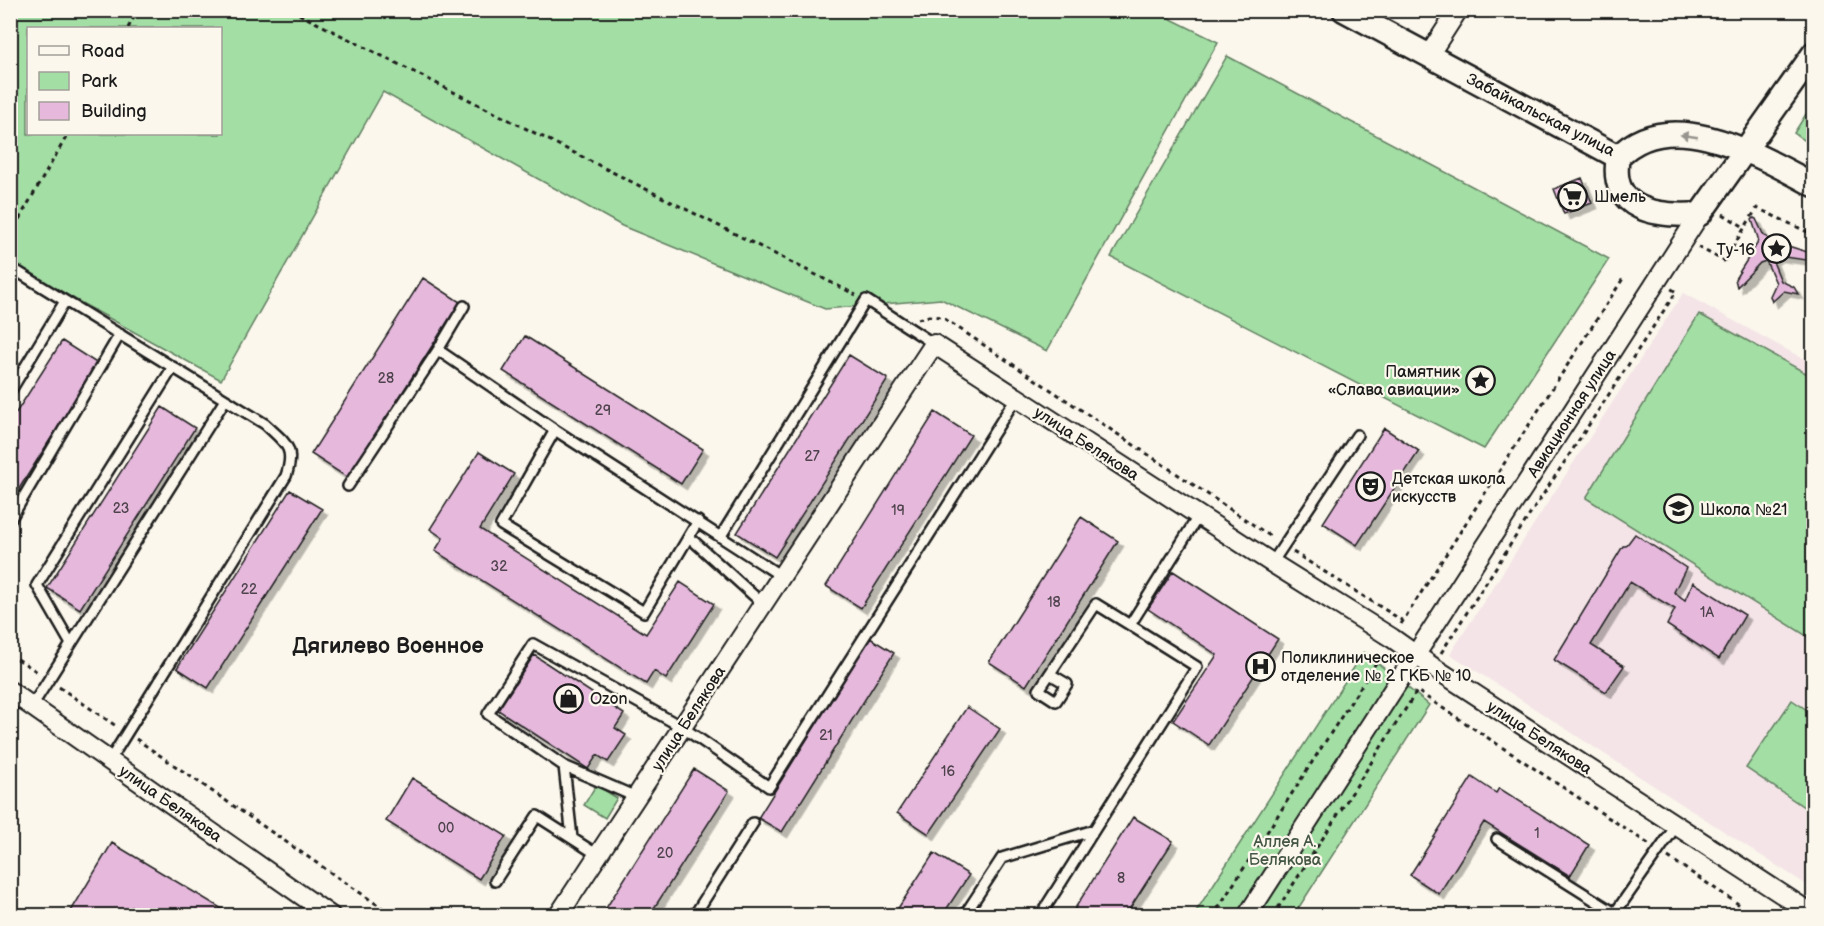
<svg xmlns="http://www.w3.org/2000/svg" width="1824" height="926" font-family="'Balsamiq Sans',sans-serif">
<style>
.built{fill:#f4e4e7}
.green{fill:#a3dea4;stroke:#607d60;stroke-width:1.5;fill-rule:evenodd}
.building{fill:#e5b8dc;stroke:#1c1c1c;stroke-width:1.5;filter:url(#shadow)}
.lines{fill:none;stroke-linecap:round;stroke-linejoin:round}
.service-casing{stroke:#1c1c1c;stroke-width:14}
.minor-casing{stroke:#1c1c1c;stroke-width:22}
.tertiary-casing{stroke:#1c1c1c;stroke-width:27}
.path{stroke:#1c1c1c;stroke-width:3;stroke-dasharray:4.5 4.5;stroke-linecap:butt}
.service{stroke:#fbf7ec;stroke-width:9}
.minor{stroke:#fbf7ec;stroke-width:18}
.tertiary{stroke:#fbf7ec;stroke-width:22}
.oneway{fill:#97948e}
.labels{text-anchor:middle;stroke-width:4.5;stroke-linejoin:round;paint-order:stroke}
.number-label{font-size:14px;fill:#4e434c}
.street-label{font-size:16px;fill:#1c1c1c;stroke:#fbf7ec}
.poi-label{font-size:16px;fill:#1c1c1c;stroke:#fbf7ec;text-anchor:start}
.park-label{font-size:16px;fill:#445645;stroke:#fbf7ec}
.district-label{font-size:22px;font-weight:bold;fill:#1c1c1c;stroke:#fbf7ec}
</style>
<defs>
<filter id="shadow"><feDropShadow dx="5.5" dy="5.5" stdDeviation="0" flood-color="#0004"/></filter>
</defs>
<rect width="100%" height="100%" fill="#fbf7ec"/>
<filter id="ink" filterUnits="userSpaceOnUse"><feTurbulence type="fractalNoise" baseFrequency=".0167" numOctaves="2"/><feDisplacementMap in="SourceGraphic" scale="12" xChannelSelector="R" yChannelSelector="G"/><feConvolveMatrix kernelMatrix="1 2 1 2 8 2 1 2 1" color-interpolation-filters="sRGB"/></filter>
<g filter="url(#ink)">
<!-- built -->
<path class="built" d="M1683,293L1813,364V889L1450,654Z"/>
<!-- green -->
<path class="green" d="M19,10H1153L1218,42L1047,351L941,299L825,309L622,226L383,92L221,380L11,264L10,25ZM28,28H220V134H28Z
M1227,56L1609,259L1484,449L1111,257Z
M1813,103V146L1794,133Z
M1699,314L1813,377V640L1586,498Z
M1364,652L1429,705L1294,915L1193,916Z
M1792,700L1813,714V813L1746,768Z
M596,785L617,798L605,818L584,805Z"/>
<!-- building -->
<path class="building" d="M1582,178L1592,203L1564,214L1554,189Z
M1754,218L1756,219L1764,236L1767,237L1769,240L1814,254V261L1777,256L1772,259L1781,281L1794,287L1798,294L1784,291L1772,302L1770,296L1776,283L1766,261L1760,263L1737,287L1735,279L1757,244L1758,238L1752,220Z
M423,278L460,302L348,478L311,454Z
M525,336L703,449L681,484L503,371Z
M62,341L98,364L10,503V422Z
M849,355L888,379L775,557L737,533Z
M162,407L195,428L80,609L47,588Z
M935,412L971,435L861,608L826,586Z
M1384,428L1419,451L1357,545L1323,523Z
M479,452L514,474L480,529L646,634L680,582L714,604L666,679L654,671L646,684L435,551L443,538L430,529Z
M290,490L322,509L208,688L177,668Z
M1081,517L1118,541L1026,686L989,662Z
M1635,534L1686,568L1674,592L1685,600L1693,582L1745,615L1719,659L1667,625L1675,609L1630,582L1591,645L1624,666L1606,692L1554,660L1623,546H1626Z
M1173,571L1278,639L1209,745L1173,721L1217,655L1148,609Z
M870,638L894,653L782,832L758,818Z
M534,655L624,714L615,728L626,735L608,762L597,755L588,769L498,710Z
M967,707L1000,729L929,834L897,813Z
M694,769L729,791L649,916H601Z
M1472,777L1496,793L1499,788L1589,845L1570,876L1484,822L1439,894L1410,875Z
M412,778L506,836L479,879L386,821Z
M1133,817L1173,841L1125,916H1070Z
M112,843L234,916H145L132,907L127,916H68Z
M934,853L969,875L942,916H893Z"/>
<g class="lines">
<defs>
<path id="service" d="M10,267L265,424C285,443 296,447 286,476L110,760
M438,350L555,430L781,576
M10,392L65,301
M555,430L501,525L644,612L698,521
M348,486L438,350L464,306
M10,520L120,334
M721,536L866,300L934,344
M689,537L763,604
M1272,563L1357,435
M71,644L37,585L173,367
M1050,674L1067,684L1056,701L1039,690L1096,604L1130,625
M32,706L225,400
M564,766L572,838
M636,797L564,766L488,714L533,644L682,727L769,787L1016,398
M1497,839L1615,913
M495,881L537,816L598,855
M694,916L753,823
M964,916L1002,858L1094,830
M1040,916L1197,667L1130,625L1199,515
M1613,916L1676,826"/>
<path id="minor" d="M1429,55L1458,10
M10,691L331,916
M558,916L934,344L1272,563L1392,638L1433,667L1814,915
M1247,916L1700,214"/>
<path id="tertiary" d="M1344,10L1618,157
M1618,157C1608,212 1659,217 1700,214L1814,53
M1618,157C1670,102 1761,157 1814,185"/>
</defs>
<!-- service casing -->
<use href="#service" class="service-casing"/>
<!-- minor casing -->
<use href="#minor" class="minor-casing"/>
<!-- tertiary casing -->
<use href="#tertiary" class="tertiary-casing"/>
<!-- path -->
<path class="path" d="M291,10L856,295
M128,28L138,10
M1723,214L1744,227
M10,235L68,134
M1698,247L1724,261L1757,208L1814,235
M918,319L929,316L942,317L1273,538
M1293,552L1403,621
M1401,624L1624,277
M1441,653L1512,542L1676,292L1670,288
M10,654L39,673
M59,687L116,726
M136,739L394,916
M1668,857L1756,916
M1213,916L1383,652
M1273,916L1417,691L1650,845"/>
<!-- service -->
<use href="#service" class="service"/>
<!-- minor -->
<use href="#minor" class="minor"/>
<!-- tertiary -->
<use href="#tertiary" class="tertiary"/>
</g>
<!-- one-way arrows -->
<defs><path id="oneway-solid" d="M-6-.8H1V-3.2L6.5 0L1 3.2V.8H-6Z" transform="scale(1.5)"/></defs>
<use class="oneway" href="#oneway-solid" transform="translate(1689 136) rotate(-172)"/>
</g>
<!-- icons -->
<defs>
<symbol id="supermarket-ring" viewBox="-11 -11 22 22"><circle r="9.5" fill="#fbf7ec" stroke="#1c1c1c" stroke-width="1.5"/><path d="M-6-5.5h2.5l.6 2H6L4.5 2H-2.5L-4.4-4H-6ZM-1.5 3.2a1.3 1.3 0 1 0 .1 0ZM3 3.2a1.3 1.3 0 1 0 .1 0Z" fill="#1c1c1c"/></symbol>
<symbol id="sight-ring" viewBox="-11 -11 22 22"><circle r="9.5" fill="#fbf7ec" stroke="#1c1c1c" stroke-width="1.5"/><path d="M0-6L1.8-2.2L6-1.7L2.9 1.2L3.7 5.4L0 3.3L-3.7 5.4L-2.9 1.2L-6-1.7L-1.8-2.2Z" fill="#1c1c1c"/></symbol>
<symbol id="theatre-ring" viewBox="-11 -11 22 22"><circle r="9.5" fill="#fbf7ec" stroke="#1c1c1c" stroke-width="1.5"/><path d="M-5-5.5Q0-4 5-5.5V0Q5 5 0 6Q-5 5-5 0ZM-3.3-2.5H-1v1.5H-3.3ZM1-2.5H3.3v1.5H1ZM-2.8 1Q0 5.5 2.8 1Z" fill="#1c1c1c"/></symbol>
<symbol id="school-ring" viewBox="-11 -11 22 22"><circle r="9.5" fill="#fbf7ec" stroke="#1c1c1c" stroke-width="1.5"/><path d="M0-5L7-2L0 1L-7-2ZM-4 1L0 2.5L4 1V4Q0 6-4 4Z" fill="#1c1c1c"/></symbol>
<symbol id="hospital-ring" viewBox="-11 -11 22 22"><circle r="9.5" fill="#fbf7ec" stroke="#1c1c1c" stroke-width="1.5"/><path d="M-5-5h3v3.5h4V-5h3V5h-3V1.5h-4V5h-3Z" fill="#1c1c1c"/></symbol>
<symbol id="shop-ring" viewBox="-11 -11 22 22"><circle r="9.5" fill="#fbf7ec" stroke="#1c1c1c" stroke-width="1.5"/><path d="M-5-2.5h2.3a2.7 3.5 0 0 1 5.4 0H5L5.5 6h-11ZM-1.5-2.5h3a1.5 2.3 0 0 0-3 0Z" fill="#1c1c1c"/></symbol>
</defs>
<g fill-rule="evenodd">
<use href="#supermarket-ring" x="1556" y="180" width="33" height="33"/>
<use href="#sight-ring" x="1760" y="232" width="33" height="33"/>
<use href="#sight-ring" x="1464" y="364" width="33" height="33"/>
<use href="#theatre-ring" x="1354" y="470" width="33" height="33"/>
<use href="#school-ring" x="1662" y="492" width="33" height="33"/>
<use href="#hospital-ring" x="1244" y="650" width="33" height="33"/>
<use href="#shop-ring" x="552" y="682" width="33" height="33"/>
</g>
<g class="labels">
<!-- number labels -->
<g class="number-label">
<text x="386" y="383">28</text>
<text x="603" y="415">29</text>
<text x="812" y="461">27</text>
<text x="121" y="513">23</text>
<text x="898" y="515">19</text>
<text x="499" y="571">32</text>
<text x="249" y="594">22</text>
<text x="1054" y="607">18</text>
<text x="1707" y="617">1А</text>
<text x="826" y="740">21</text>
<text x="948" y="776">16</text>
<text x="446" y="833">00</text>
<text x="1537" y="838">1</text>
<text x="665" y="858">20</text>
<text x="1121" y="883">8</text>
</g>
<!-- street labels -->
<g class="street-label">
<text transform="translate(1541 114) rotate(27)" y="6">Забайкальская улица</text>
<text transform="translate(1571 413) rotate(-57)" y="6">Авиационная улица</text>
<text transform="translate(1087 443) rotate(33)" y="6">улица Белякова</text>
<text transform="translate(688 718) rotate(-57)" y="6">улица Белякова</text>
<text transform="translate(1540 737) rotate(33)" y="6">улица Белякова</text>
<text transform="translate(171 803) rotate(35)" y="6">улица Белякова</text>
</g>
<!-- poi labels -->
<g class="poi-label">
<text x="1594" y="202">Шмель</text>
<text x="1755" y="255" text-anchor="end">Ту-16</text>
<text x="1460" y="377" text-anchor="end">Памятник<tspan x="1460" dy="18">«Слава авиации»</tspan></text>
<text x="1392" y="484">Детская школа<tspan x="1392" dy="18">искусств</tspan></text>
<text x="1700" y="515">Школа №21</text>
<text x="1281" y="663">Поликлиническое<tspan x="1281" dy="18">отделение № 2 ГКБ № 10</tspan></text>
<text x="590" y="704">Ozon</text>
</g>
<!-- park labels -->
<g class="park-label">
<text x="1285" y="847">Аллея А.<tspan x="1285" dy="18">Белякова</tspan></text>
</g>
<!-- district labels -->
<g class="district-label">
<text x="388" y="653">Дягилево Военное</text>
</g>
</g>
<!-- margin -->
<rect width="1824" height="926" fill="none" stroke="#fbf7ec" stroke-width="36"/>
<rect x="18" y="18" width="1788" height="890" fill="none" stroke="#1c1c1c" stroke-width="2" filter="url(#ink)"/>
<!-- legend -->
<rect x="27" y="27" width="195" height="108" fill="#fbf7ec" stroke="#a29f99" stroke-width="1.5"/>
<rect x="39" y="46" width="30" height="9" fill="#fbf7ec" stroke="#a29f99" stroke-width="1.5"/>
<text x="81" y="57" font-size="18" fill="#1c1c1c">Road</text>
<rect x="39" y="72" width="30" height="18" fill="#a3dea4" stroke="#a29f99" stroke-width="1.5"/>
<text x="81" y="87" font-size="18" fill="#1c1c1c">Park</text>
<rect x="39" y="102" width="30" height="18" fill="#e5b8dc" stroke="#a29f99" stroke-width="1.5"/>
<text x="81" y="117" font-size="18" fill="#1c1c1c">Building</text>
</svg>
